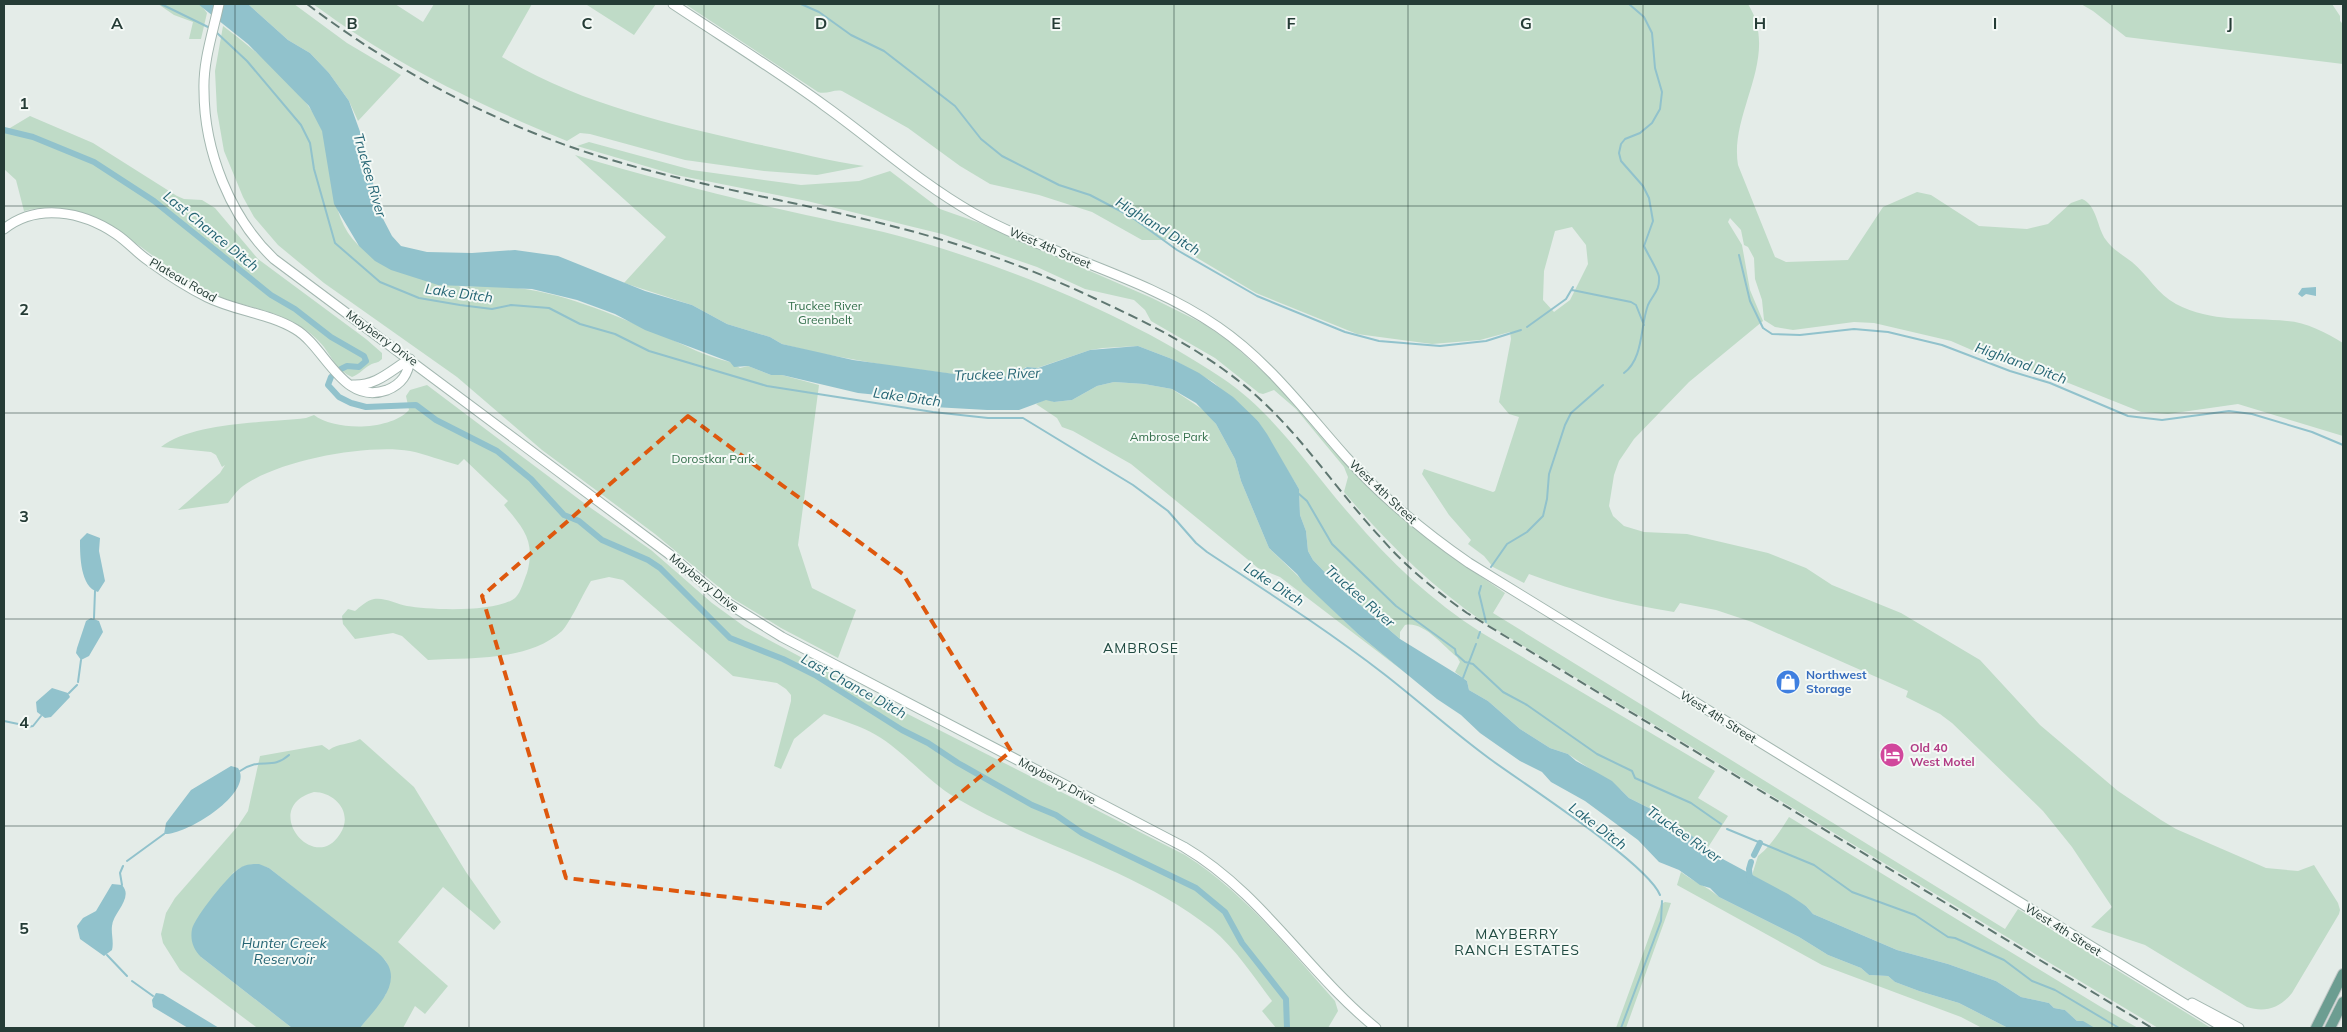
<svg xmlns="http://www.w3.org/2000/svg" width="2347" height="1032" font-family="Mulish,sans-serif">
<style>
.green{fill:#bfdbc7;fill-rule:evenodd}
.water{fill:#91c2cc}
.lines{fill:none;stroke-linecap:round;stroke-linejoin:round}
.stream{stroke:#91c2cc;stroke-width:2}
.canal{stroke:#91c2cc;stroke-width:6}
.secondary-casing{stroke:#a3b7b0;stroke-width:11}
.primary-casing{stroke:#c2c8c7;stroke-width:12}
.secondary{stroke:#fff;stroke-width:9}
.primary{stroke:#6c9d91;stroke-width:10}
.rail{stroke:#5f7771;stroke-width:2;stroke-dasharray:10 5;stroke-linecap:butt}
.marked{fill:none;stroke:#de580e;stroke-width:4;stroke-dasharray:10 6;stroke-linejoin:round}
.grid{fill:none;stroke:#253c36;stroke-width:1;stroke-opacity:0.55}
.labels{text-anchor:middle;stroke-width:4;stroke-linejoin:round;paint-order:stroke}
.street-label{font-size:12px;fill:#253c36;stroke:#f4f9f6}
.park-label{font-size:12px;fill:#336f4b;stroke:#f4f9f6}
.shop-label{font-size:12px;font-weight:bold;fill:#366cbe;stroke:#f4f9f6;text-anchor:start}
.hotel-label{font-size:12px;font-weight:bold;fill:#b23c85;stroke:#f4f9f6;text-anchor:start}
.water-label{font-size:14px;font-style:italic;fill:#246473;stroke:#f4f9f6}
.neighbourhood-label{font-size:14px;letter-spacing:1px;fill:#224c43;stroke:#f4f9f6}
.grid-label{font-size:16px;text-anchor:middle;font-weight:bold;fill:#253c36;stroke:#f4f9f6;stroke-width:4;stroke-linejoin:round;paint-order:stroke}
</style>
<rect width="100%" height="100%" fill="#e4ece8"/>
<!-- green -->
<path class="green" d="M158,4L201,5L207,13L201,39H189L193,22L174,15Z
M248,4H294L347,43L401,75L358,121L349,101L329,73L310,53L288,40Z
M313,4H395L423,22L434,4H532L502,57C580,104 669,124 756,144C792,151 828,161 864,166L817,175L764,171L685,160L590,134L580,133L567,141C473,102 396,65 313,4Z
M579,4H656L634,35L587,5Z
M685,4H1748C1781,57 1729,112 1738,165L1775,257L1786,262L1848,260L1883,207L1917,192L1931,195L1979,226L2027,229L2048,224L2071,203L2082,199C2097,205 2097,228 2106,240C2113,250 2123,255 2132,262C2148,275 2157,294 2176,304C2212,323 2248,317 2287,321C2306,322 2327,333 2343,343V436L2238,404L2168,414L2141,412L2051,376L1997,361L1951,341L1874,323L1854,322L1793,330L1775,327L1764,320L1762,300L1755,279L1754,258L1748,247L1744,245L1741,230L1730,218L1728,222L1742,245L1750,290L1763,321L1689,382L1634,439L1619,461L1614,475L1609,506L1613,516L1624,526L1644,532L1687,534L1768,553L1806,568L1832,585L1901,613L1980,660L2040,725L2118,791L2161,820L2176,829L2266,868L2298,871L2314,865L2338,903L2340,910L2339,914L2292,993C2280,1008 2265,1013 2247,1007L2145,945L2091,927L2112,907L2072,847L2043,811L1952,723L1940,714L1906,697L1908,691L1752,622L1716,610L1680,603L1674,612C1624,604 1577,592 1529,574L1524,583L1493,567L1484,556L1468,544L1471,540L1449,515L1422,474L1424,469L1493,492L1495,491L1519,417L1509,414L1499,402L1511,339L1510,332L1480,340L1432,344L1357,334L1256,293L1167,240H1142L1092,212L1039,195L990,184L960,166L908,128L842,91C834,89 826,95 818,92ZM1572,227L1586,245L1588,264L1570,300L1554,312L1543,300L1544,271L1555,231Z
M2081,4H2332L2340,16V21L2343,24V64L2126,37L2093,11Z
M223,26C255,50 308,93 322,130C337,169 326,213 358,245C364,250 376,253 383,255C409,266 435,277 461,287C537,280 595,307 662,335C684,345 707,357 730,362L740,368L748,366L771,375H782L819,385L798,545L812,588L856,610L838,658L781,628L732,598L655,534L542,450L457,377L324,283L278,245L254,217L243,197L224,151L217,111L215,71Z
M30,116L93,143L177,196L184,199L202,200L215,208L258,259L366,339L382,353V359C377,364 375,362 370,365C364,368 360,374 352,377C338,371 332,358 324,347C317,338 307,330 298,325C272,309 240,306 212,294C151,266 99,191 24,211L16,180L4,169V128H10Z
M589,142L692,170L801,185L859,181L890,171L940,209L977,222L1152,298L1204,324L1229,341L1271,379L1331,448L1379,497L1445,552L1505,593L1493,613L2005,929L2018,909L2211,1028H2158L1482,621C1430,585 1385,541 1344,492L1348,477L1344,467L1296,409L1274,390L1263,394L1259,393L1215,358L1151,321L1145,310L1134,300L1085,289L1037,267L942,234L807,201L676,175L577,146Z
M575,155C641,175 708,192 775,208C816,218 858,225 899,236C1006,265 1130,316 1222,378C1276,414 1310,470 1352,517C1390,562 1432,601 1482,633L1715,771L1698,798L1728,816L1707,849L1691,835L1676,830L1657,812L1629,798L1621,790L1568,754L1550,748L1520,729L1488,701L1469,690L1467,681L1455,672L1460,662L1457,657C1443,646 1424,621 1405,625L1400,632V639L1338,586L1313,560L1308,551L1306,531L1300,515L1299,489L1258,421L1213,382L1172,359L1138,346L1103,348L1090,350L1037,368L1026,367L1011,376L998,377L969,376L890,366L818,353L782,344L770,337L727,324L692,305L624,283L666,237Z
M1114,382L1144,384L1172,389L1205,411L1216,424L1235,459L1241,481L1269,548L1358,634L1407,674L1280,577L1258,568L1131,464L1073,431L1062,427L1057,418L1036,404L1046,399L1054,402L1072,400L1097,386Z
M427,385L588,506L651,550L712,603L745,627L892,706L1185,855C1245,893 1288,948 1335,1001L1338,1011L1328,1028H1276L1262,1011L1272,1001C1254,977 1235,948 1212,929C1136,869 1039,847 956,798C927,781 905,752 876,735C861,726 841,720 824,714L794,739L781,769L774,766L791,701V695L786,689L777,683L733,676L623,580L609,577L591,581C584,592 570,623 562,631C527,662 472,657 428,660L402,636L393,633L355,639L343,624L342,616L348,609L355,611C360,607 367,600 374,599C384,597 397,604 407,606C429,610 500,613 516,597C521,592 524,580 527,573C536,541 523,528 504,505L508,501L464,459L458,465C442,461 426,454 410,451C366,444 280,460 243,486C237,490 232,498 228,503L178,510L220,473L225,465L222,467L216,455L211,452L161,447C193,422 265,423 306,418L314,415C335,431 390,431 409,410L406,396L410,390Z
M360,739L414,787L466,872L501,922L494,930L443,887L398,942L448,986L425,1014L415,1006L403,1028H360L386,994L388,965L385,960L269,868C255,863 245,863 233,873L201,957L292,1028L256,1027L180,970L163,943L161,934L166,913L175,898L238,826L248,811L260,756L322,745L329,750C338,743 349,745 360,739ZM314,792C335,792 354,813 340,834C314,876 259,807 314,792Z
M1789,817L2101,1007L2138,1028H2095L2077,1021L2065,1010L2054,1008L2049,1003L2021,997L1996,981L1948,964L1897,950L1813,914L1806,906L1752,875L1758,856C1770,847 1781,830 1789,817Z
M1681,872C1694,882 1708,887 1719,897L1799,937L1828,955L1861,968L1869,975L1888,976L1895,982L1919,991L1959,1003L2008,1028H1982L1961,1017L1822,965L1677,885Z
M1665,902L1671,903L1626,1028H1616L1661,904Z"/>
<!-- water -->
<path class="water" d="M198,4H248L288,40L310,53L329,73L349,101L363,140L380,213L392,236L401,246L427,252L472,253L515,250L558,256L645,291L692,305L727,324L770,337L782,344L853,360L969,376L998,377L1011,376L1027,367L1038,368L1090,350L1138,346L1172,359L1199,373L1233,397L1258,421L1267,434L1299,489L1300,515L1306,531L1308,551L1313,560L1338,586L1400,639L1460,676L1467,681L1469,690L1488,701L1520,729L1550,748L1568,754L1576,761L1598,773L1612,781L1629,798L1657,812L1676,830L1691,835L1719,857L1788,894L1806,906L1813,914L1897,950L1948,964L1996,981L2021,997L2049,1003L2054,1008L2065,1010L2077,1021H2083L2095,1028H2008L1959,1003L1919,991L1895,982L1888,976L1869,975L1861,968L1828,955L1799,937L1719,897L1710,888L1700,885L1679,870L1659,862L1638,840L1585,801L1551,782L1542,772L1520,761L1480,733L1461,715L1437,699L1358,634L1303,582L1297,574L1269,548L1241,481L1235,459L1216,424L1196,403L1172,389L1144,384L1114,382L1097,386L1072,400L1054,402L1046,400L1019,410H987L934,407L898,397L858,393L782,375H771L748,366L734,367L730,362L645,330L615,314L577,300L532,289L438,285L391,270L375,261L359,246L334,204L322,131L309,106L248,44Z
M2316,287V296L2306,294L2302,297L2298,294L2302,288Z
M87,533L100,538L99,551L105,581L98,592C80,587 80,555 80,540Z
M91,618L99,621L103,632L89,656L81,660L76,653L77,648L86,621Z
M52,688L68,693L70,697L51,717L45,718L37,712L36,702Z
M231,766L238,768C255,793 185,836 164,834L166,823L191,790Z
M259,864L269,868L378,953C409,979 377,1006 360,1028H292L201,957C193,949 190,940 192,929C195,917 229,874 240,868C246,864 252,864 259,864Z
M112,884L122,885C134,898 113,913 112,926C111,934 114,942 112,950L104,956L80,939L77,926L83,918L96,911Z
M156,993L163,994L219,1028H188L153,1007L152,1000Z"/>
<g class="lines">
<!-- stream -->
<path class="stream" d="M161,4L210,28
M801,4L819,12L851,35L884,51L955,106L981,139L1002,156L1059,185L1090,195L1130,216L1177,250L1257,296L1345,332L1379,341L1440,346L1486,341L1521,330
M216,32L247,61L301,125L310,143L314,169L335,243L380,282L419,298L460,305L492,309L511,305L549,308L580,324L615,334L649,351L767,386L933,412L988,418H1023L1133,485L1168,511L1196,543L1207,552C1266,591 1327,630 1384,674C1420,702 1453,732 1490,759C1524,784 1647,863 1660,895
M1739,255L1750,301L1763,328L1772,334L1800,335L1854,329L1888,332L1942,345L2010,371L2050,383L2128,416L2162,420L2229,411L2252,414L2312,432L2343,445
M1572,290L1631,302L1636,305L1644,325
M1527,327L1566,299L1573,287
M1624,373C1644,358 1640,326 1648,305C1653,294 1660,291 1659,277C1659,272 1647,253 1644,246L1653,221L1649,198L1643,186L1621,161L1619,153L1621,144L1625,139L1640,133L1652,123L1660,109L1662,92L1655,68L1652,33L1644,17L1629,4
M1299,494L1307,501L1332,544L1396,606L1455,649L1456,654L1465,662L1473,664L1503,692L1527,705L1597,754L1632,771L1635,778L1691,803L1721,824
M1491,567L1507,544L1527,532L1543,516L1547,499L1549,474L1565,425L1571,413L1603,385
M1481,586L1479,593L1486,622
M94,618L95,591
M1478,638L1480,632
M1463,678L1476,644
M78,682L81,660
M69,693L77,685
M4,721L23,725
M28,727L33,726L41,716
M240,771C261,756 271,771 289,755
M1727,829L1814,865L1852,892L1915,915L1948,937L1955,938L2004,960L2032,981L2055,990L2119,1028
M127,861L164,834
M122,885L120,873L123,866
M107,955L127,976
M132,981L153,996
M1621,1028L1661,921L1662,901"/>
<!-- canal -->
<path class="canal" d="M4,130L33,137L94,162L154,201L271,295L295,309L331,337L364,356L366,361L359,367L347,366L341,369
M331,377L328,385L339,397L351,403L366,407L416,405L436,420L497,451L531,479L564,515L579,521L602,540L648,560L660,568L730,638L783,659L815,675L902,730L928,743L958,763L1032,805L1056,815L1082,833L1196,888L1225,912L1242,943L1286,999L1287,1028
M1754,855L1760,843
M1750,881L1749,869L1751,862"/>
<defs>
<path id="secondary" d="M219,4C213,32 203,61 204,90C204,151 230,217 274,259L669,554L724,601L782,637L1184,847C1262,893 1307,972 1376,1028
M673,4C724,38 776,70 825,106C874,141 920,183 973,213C1051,256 1144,276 1218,327C1269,362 1305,411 1346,457C1382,497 1424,532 1469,563L2224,1028
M4,229C37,203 82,211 116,234C128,242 137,253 149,261C167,274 187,287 207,297C235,311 268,313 295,329C326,347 342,406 387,390C402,384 408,374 410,359
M353,385C377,386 391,370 410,359
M2192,1003L2239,1028"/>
<path id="primary" d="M2316,1028L2343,974
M2330,1028L2343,1002"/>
</defs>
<!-- secondary casing -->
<use href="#secondary" class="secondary-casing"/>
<!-- primary casing -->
<use href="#primary" class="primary-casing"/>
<!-- secondary -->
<use href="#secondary" class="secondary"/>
<!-- primary -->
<use href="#primary" class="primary"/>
<!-- rail -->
<path class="rail" d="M307,4C393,69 489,121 592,154C686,184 784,199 880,223C954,241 1027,266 1096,299C1155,326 1214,356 1262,401C1306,442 1340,494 1381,538C1406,567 1436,591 1467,613L2152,1028"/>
</g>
<!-- marked area -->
<path class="marked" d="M688,416L903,574L1011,751L822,908L566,878L482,596Z"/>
<!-- grid -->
<path class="grid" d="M235,4V1028M469,4V1028M704,4V1028M939,4V1028M1174,4V1028M1408,4V1028M1643,4V1028M1878,4V1028M2112,4V1028M4,206H2343M4,413H2343M4,619H2343M4,826H2343"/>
<!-- icons -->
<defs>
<symbol id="shop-disc" viewBox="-11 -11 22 22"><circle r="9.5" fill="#3f7fe0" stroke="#f4f9f6"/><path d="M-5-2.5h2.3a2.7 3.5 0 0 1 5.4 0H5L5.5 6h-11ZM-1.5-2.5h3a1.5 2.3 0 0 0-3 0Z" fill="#fff"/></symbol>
<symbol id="hotel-disc" viewBox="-11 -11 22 22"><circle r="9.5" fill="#d1479c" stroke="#f4f9f6"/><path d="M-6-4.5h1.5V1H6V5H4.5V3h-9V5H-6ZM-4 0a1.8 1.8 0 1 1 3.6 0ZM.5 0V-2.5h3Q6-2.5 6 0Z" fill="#fff"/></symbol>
</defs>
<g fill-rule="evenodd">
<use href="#shop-disc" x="1774" y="668" width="28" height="28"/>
<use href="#hotel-disc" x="1878" y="741" width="28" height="28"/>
</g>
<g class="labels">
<!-- street labels -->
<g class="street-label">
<text transform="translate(1050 248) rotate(23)" y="4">West 4th Street</text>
<text transform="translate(183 280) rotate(30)" y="4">Plateau Road</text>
<text transform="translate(382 338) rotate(36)" y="4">Mayberry Drive</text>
<text transform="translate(1383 492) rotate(43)" y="4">West 4th Street</text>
<text transform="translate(704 583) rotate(39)" y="4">Mayberry Drive</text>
<text transform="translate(1718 717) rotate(32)" y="4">West 4th Street</text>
<text transform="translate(1057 781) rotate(28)" y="4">Mayberry Drive</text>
<text transform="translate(2063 930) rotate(32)" y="4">West 4th Street</text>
</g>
<!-- park labels -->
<g class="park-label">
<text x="825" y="310">Truckee River<tspan x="825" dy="14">Greenbelt</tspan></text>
<text x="1169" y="441">Ambrose Park</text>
<text x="713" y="463">Dorostkar Park</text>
</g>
<!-- shop labels -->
<g class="shop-label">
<text x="1806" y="679">Northwest<tspan x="1806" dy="14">Storage</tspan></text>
</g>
<!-- hotel labels -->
<g class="hotel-label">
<text x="1910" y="752">Old 40<tspan x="1910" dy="14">West Motel</tspan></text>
</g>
<!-- water labels -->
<g class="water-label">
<text transform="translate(370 175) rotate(74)" y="5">Truckee River</text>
<text transform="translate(1158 226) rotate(32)" y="5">Highland Ditch</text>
<text transform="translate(211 231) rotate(39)" y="5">Last Chance Ditch</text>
<text transform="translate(459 293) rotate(8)" y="5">Lake Ditch</text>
<text transform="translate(2021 363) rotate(20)" y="5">Highland Ditch</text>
<text transform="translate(997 374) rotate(-2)" y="5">Truckee River</text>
<text transform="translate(907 397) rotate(8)" y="5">Lake Ditch</text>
<text transform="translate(1274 584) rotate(33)" y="5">Lake Ditch</text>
<text transform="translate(1360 596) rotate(41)" y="5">Truckee River</text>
<text transform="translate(854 686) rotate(29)" y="5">Last Chance Ditch</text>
<text transform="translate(1598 826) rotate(37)" y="5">Lake Ditch</text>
<text transform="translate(1684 834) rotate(35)" y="5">Truckee River</text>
<text x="284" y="948">Hunter Creek<tspan x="284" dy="16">Reservoir</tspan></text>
</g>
<!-- neighbourhood labels -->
<g class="neighbourhood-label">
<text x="1141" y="653">AMBROSE</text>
<text x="1517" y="939">MAYBERRY<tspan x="1517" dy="16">RANCH ESTATES</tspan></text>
</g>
</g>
<g class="grid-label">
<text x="117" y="29">A</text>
<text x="352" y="29">B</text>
<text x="587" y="29">C</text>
<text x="821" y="29">D</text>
<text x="1056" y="29">E</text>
<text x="1291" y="29">F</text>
<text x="1526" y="29">G</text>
<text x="1760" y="29">H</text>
<text x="1995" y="29">I</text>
<text x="2230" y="29">J</text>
<text x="24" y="109">1</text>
<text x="24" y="315">2</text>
<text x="24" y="522">3</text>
<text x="24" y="728">4</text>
<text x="24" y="934">5</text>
</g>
<!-- border -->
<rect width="2347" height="1032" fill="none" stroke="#253c36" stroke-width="10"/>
</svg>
